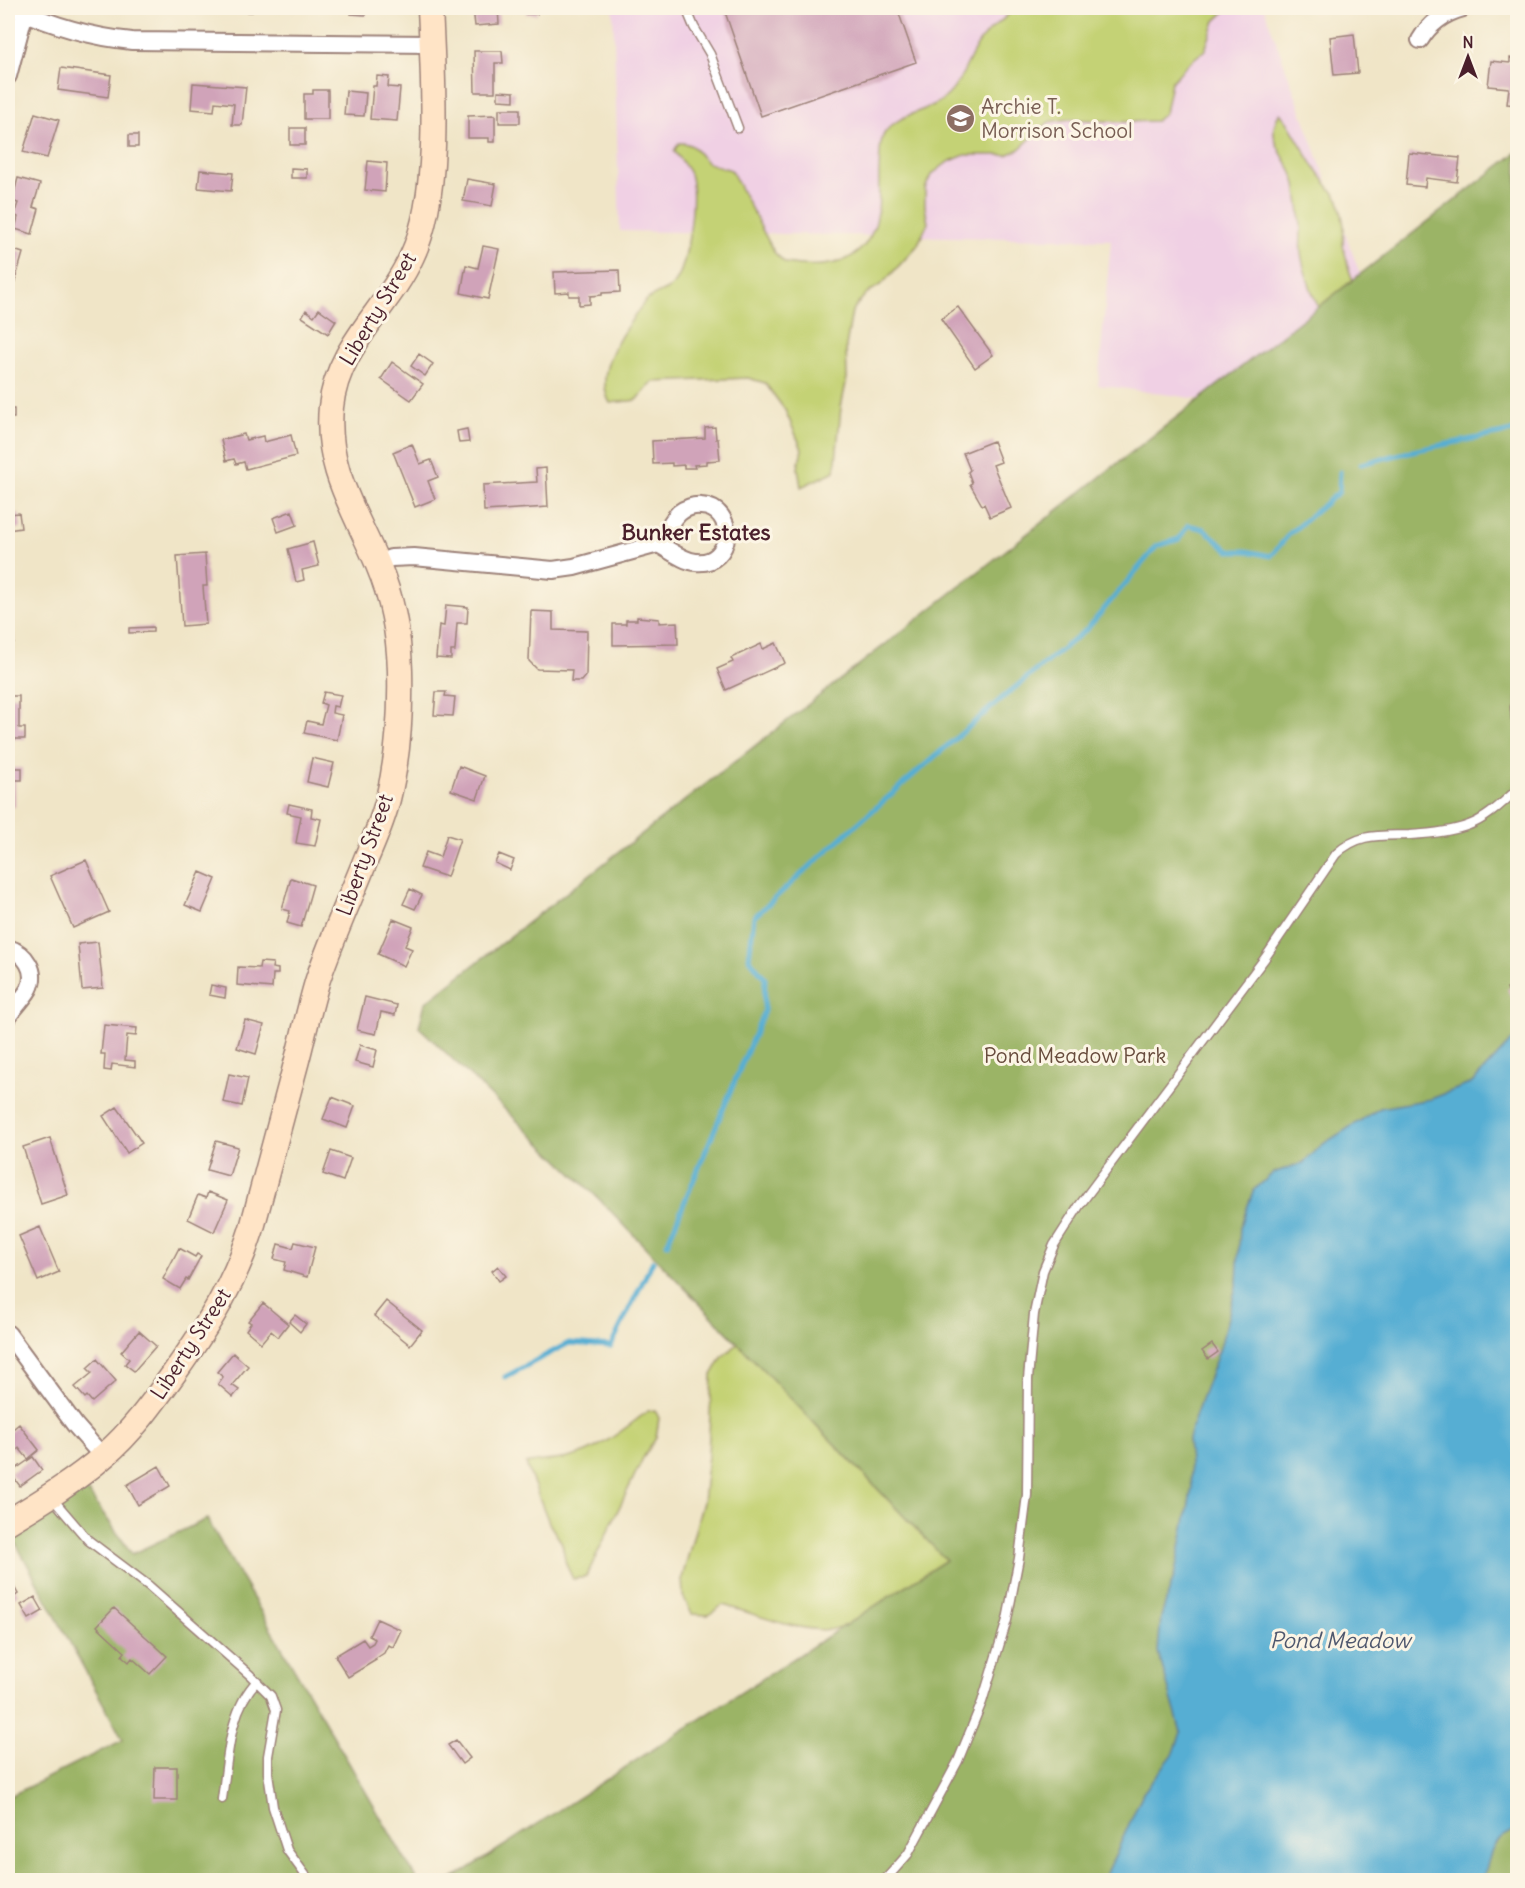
<svg xmlns="http://www.w3.org/2000/svg" width="1525" height="1888" font-family="Delius,sans-serif">
<style>
.built{fill:#f0d0e4}
.green{fill:#c4d274;stroke:#877850;stroke-width:1.5}
.forest{fill:#9bb466;stroke:#726a48;stroke-width:1.5}
.water{fill:#56aed3;stroke:#50667f;stroke-width:1.5}
.lines{fill:none;stroke-linecap:round;stroke-linejoin:round}
.stream{stroke:#56aed3;stroke-width:5}
.building{fill:#d0a3b9}
.service-casing{stroke:#9d8279;stroke-width:11}
.minor-casing{stroke:#9d8279;stroke-width:20}
.secondary-casing{stroke:#9d8279;stroke-width:27}
.service{stroke:#fff;stroke-width:8}
.minor{stroke:#fff;stroke-width:16}
.secondary{stroke:#ffe4c6;stroke-width:24}
.labels{text-anchor:middle;stroke-width:6;stroke-linejoin:round;paint-order:stroke}
.education-label{font-size:21px;fill:#785e54;stroke:#fcf5e5;text-anchor:start}
.street-label{font-size:21px;fill:#4a1f2b;stroke:#fcf5e5}
.park-label{font-size:21px;fill:#684c3d;stroke:#fcf5e5}
.neighbourhood-label{font-size:22px;font-weight:bold;fill:#4a1f2b;stroke:#fcf5e5}
.water-label{font-size:22px;font-style:italic;fill:#4f586e;stroke:#fcf5e5}
</style>
<rect width="100%" height="100%" fill="#fcf5e5"/>
<filter id="ink" filterUnits="userSpaceOnUse"><feTurbulence type="fractalNoise" baseFrequency=".0167" numOctaves="2"/><feDisplacementMap in="SourceGraphic" scale="12" xChannelSelector="R" yChannelSelector="G"/><feConvolveMatrix kernelMatrix="1 2 1 2 8 2 1 2 1" color-interpolation-filters="sRGB"/></filter>
<filter id="wash" filterUnits="userSpaceOnUse"><feTurbulence type="fractalNoise" baseFrequency=".008" numOctaves="4" result="noise"/><feDisplacementMap in="SourceGraphic" scale="24" xChannelSelector="R" yChannelSelector="G"/><feGaussianBlur stdDeviation="1.35" result="paint"/><feColorMatrix in="noise" values="0 0 0 0 0 0 0 0 0 0 0 0 0 0 0 0 0 1.4 0 .05"/><feComposite in="paint" operator="in"/></filter>
<g filter="url(#wash)">
<rect width="100%" height="100%" fill="#f0e5c7"/>
<!-- built -->
<path class="built" d="M613,8H1264L1360,274L1199,399L1098,385L1111,240L620,231Z"/>
<!-- green -->
<path class="green" d="M1014,8H1229L1215,21L1205,50L1190,62L1171,82L1165,113L1156,121L1124,122L1070,119L1049,122L1018,150L1007,155H965L948,162L931,175L925,189V207L928,223L917,246L883,283L865,295L852,311L846,346L847,378L841,407L835,471L801,487L798,468L802,449L785,410L765,383L748,378L653,382L637,400L610,403C594,374 619,337 636,314C639,310 643,303 647,300C655,293 669,291 675,283C688,264 697,196 690,174C687,167 679,158 674,151L679,143C696,142 696,154 707,162C713,166 724,167 731,170L774,252L785,263C820,269 860,267 874,228C881,210 878,188 879,169C880,160 879,142 884,134C899,111 931,113 949,94C965,78 969,52 984,36C994,25 1006,19 1014,8Z
M1280,113L1288,123L1314,167L1339,200L1344,226L1343,245L1349,270L1360,299L1334,344C1323,316 1305,282 1301,253C1300,246 1301,237 1301,230C1301,215 1298,199 1296,184C1291,159 1261,140 1280,113Z
M738,1344L748,1350L818,1427L947,1561C923,1576 851,1630 827,1630C792,1630 756,1614 723,1605L708,1615L692,1614L683,1596L682,1578L703,1502L708,1455L712,1375L723,1356Z
M655,1410L659,1418L656,1438L643,1458L586,1577L573,1579L566,1564L562,1543L550,1525L526,1464C542,1460 557,1461 572,1457C601,1449 625,1428 648,1411Z"/>
<!-- forest -->
<path class="forest" d="M1517,152V1880H451L946,1560L600,1200L419,1027L425,1003Z
M86,1489L132,1554L207,1519L417,1880H8V1797L123,1740L13,1538Z"/>
<!-- water -->
<path class="water" d="M1517,1035V1830C1486,1841 1493,1856 1482,1880H1104L1143,1793L1174,1753L1181,1732L1158,1652L1161,1617L1175,1573L1192,1488L1188,1439L1200,1402L1220,1348L1237,1283L1240,1228L1253,1191L1273,1173L1303,1163L1323,1144L1380,1108L1431,1099L1472,1083Z"/>
<g class="lines">
<!-- stream -->
<path class="stream" d="M1361,464L1417,450L1518,430
M667,1244L764,1011L765,978L749,958L754,917L848,832L1001,699L1088,628L1157,546L1179,539L1188,525L1204,529L1229,551H1246L1271,556L1290,533L1339,492L1340,472
M505,1377L569,1343L611,1346L653,1261"/>
</g>
<g id="blocks">
<!-- building -->
<path class="building" d="M214,8H252V12L214,11Z
M352,8H367L366,15L351,14Z
M473,8H498L499,24L475,26Z
M527,8H537V14H526Z
M736,8H897L916,62L761,116L725,12Z
M1354,34L1358,73L1334,75L1330,37Z
M474,51H502L503,63H495V92H475Z
M1510,58L1518,59V105L1507,104L1509,88L1488,86L1491,61L1510,63Z
M61,68L111,75L108,97L58,90Z
M377,76L389,77L388,87L400,88L397,121L370,119L373,86H376Z
M193,83L246,87L242,125H232L234,104L215,102L214,111L191,109Z
M313,90H328V119H304V94H313Z
M346,91L366,93L364,116L344,115Z
M498,91L514,92V101L498,100Z
M499,109H520V123H499Z
M35,113L59,120L47,158L23,152Z
M495,115V142H489V138H468V116Z
M290,128H305V145H290Z
M129,135H138V147H129Z
M1409,153L1460,158L1457,182L1426,178L1425,187L1406,185Z
M368,161L387,163L385,192L365,190Z
M291,168L307,169V178H291Z
M200,170L233,173L231,191L198,188Z
M18,178L40,184L33,207L39,209L32,234L15,229L18,217L14,215L18,203L12,201Z
M467,179L496,184L492,206L463,201Z
M483,246L499,249L488,299L461,293L466,265L478,268Z
M8,248L23,253L8,305Z
M619,270L620,292L602,293V295L590,296V304L579,305V296H569V292L555,293L554,272Z
M958,307L993,355L975,368L941,319Z
M319,309L336,321L328,334L302,317L306,310L314,316Z
M419,354L433,364L425,376L411,366Z
M392,362L423,384L411,400L381,379Z
M8,409H14V418H8Z
M715,427L716,439H718L720,460L706,461V464L694,465L695,468H684V465L672,466V463L653,464L652,441L705,438V428Z
M467,429L469,442L459,443L457,431Z
M244,434L246,440L263,436L264,442L291,435L296,456L246,469L244,462L236,464L234,459L226,461L221,440Z
M993,441L1001,462L993,465L1011,508L990,517L984,504L982,505L970,484L972,483L968,472L970,470L963,453Z
M412,444L420,464L431,460L438,477L428,481L435,499L415,507L393,452Z
M546,468L548,507L484,511L483,485L537,482L536,469Z
M292,511L297,525L278,532L273,518Z
M19,513L21,528L8,530V514Z
M313,542L319,566L302,570L304,580L296,582L288,549Z
M205,554L207,586H203L206,624L182,626L177,556Z
M446,605L468,607L467,623H457L455,651H451V659L436,658L439,625L444,626Z
M531,611L553,612V630L587,631L586,675L581,681H571L572,670L537,669L529,661Z
M637,617L659,619V623L677,622L678,644L613,645V624H626V620H637Z
M153,627V632L129,633V628Z
M8,634H14V643H8Z
M776,643L785,663L726,690L717,669L733,662L731,658L761,644L763,649Z
M324,692L341,695L338,707L333,706L332,713L342,715L337,740L304,733L307,721L321,724L326,705L321,703Z
M436,692H446L445,696L455,697L453,716L434,715Z
M8,696H19V728H25V739H8Z
M312,758L334,763L328,787L307,782Z
M459,766L485,776L477,799L451,790Z
M8,768H22V780H15V807H8Z
M289,804L312,809L311,817L321,819L315,846L296,843L301,816L287,813Z
M447,835L460,839L447,877L420,868L426,852L440,857Z
M499,854L514,860L510,870L495,863Z
M86,860L109,912L73,928L50,876Z
M200,872L216,879L202,912L185,905Z
M291,878L313,885L301,927L287,923L290,911L282,909Z
M410,889L422,895L415,909L403,904Z
M393,919L413,927L405,946L412,949L404,966L378,954Z
M98,942L103,988L82,990L78,944Z
M260,962L273,963L272,968L278,969V974H273L272,988L237,985L238,967L259,968Z
M1518,984V998L1513,1001L1507,989Z
M211,985L226,988L225,998L209,995Z
M365,997L397,1005L395,1015L381,1012L376,1034L357,1030Z
M245,1020L264,1025L256,1054L237,1048Z
M104,1025L137,1028L136,1036L127,1035L125,1060L135,1061V1067L112,1064L111,1071L104,1070L105,1054H101Z
M360,1045L377,1050L373,1067L355,1062Z
M229,1074L248,1078L242,1106L223,1102Z
M332,1097L355,1106L347,1128L323,1119Z
M117,1107L142,1143L127,1153L103,1116Z
M50,1138L68,1195L41,1204L23,1147Z
M216,1141L238,1147L229,1176L207,1170Z
M331,1151L351,1158L343,1181L323,1174Z
M208,1192L228,1200L214,1232L188,1219L198,1195L206,1198Z
M40,1227L59,1272L38,1281L19,1236Z
M295,1242L315,1247L307,1277L284,1270L286,1262L274,1259L278,1244L293,1248Z
M179,1248L195,1257L197,1254L201,1256L188,1280L186,1279L180,1289L163,1279Z
M498,1266L506,1276L499,1281L492,1271Z
M386,1301L422,1330L410,1345L374,1316Z
M263,1303L288,1324L278,1337L271,1331L261,1343L246,1330L251,1323L248,1321Z
M295,1315L306,1324L300,1332L289,1322Z
M139,1331L156,1346L134,1371L125,1364L129,1359L121,1352Z
M1212,1344L1218,1352L1208,1359L1202,1351Z
M233,1353L248,1366L232,1385L239,1390L233,1397L218,1384L223,1377L217,1372Z
M97,1359L116,1381L92,1402L87,1396L85,1398L75,1387L92,1373L87,1368Z
M19,1424L39,1450L28,1459L19,1448L15,1452L8,1441V1433Z
M33,1457L42,1470L20,1486L10,1473Z
M159,1466L170,1486L138,1505L127,1485Z
M8,1576L18,1594L8,1601Z
M35,1597L43,1611L29,1619L21,1605Z
M114,1608L167,1656L150,1674L132,1658L129,1662L122,1656L125,1652L97,1626Z
M377,1619L401,1630L393,1647L388,1645L384,1653L375,1659L376,1660L348,1677L335,1656L363,1639L368,1646L373,1643L375,1639L369,1636Z
M456,1740L470,1758L462,1764L448,1745Z
M155,1767H177V1800H154Z"/>
</g>
</g>
<g filter="url(#ink)">
<use href="#blocks" fill-opacity="0" stroke="#9d8279" stroke-width="1.5"/>
<g class="lines">
<defs>
<path id="service" d="M686,8L694,27L710,54L738,128
M1518,704L1515,707L1516,719L1518,722
M52,1498L88,1540L149,1586L250,1675L271,1696L276,1710L268,1756V1773L273,1807L287,1850L309,1880
M222,1799C228,1760 228,1711 257,1681
M885,1880L908,1854L958,1761L982,1702L1007,1620L1019,1558L1027,1495L1028,1379L1034,1314L1043,1271L1054,1245L1079,1206L1265,958L1336,854C1359,832 1381,836 1410,835C1426,834 1454,831 1469,825C1488,818 1503,802 1518,789"/>
<path id="minor" d="M14,8C51,25 91,37 132,41L432,44
M1420,40C1430,23 1444,13 1463,8
M8,76L26,8
M377,563L391,558L414,557L553,570L574,567L658,544C670,550 683,561 696,562C733,566 738,508 701,506C694,505 685,508 679,513C671,521 665,534 658,544
M8,948C25,953 38,971 29,989C23,999 14,1008 8,1016
M8,1334L75,1425L103,1457"/>
<path id="secondary" d="M8,1522C41,1502 75,1481 105,1455C133,1431 154,1401 175,1372C209,1324 235,1283 252,1228C267,1172 282,1116 297,1060C304,1033 310,1005 318,979C332,938 350,899 366,859C374,840 383,820 388,799C398,759 401,713 400,671C399,635 392,598 378,565C355,510 325,469 331,407C337,346 388,309 412,256C442,193 433,77 430,8"/>
</defs>
<!-- service casing -->
<use href="#service" class="service-casing"/>
<!-- minor casing -->
<use href="#minor" class="minor-casing"/>
<!-- secondary casing -->
<use href="#secondary" class="secondary-casing"/>
<!-- service -->
<use href="#service" class="service"/>
<!-- minor -->
<use href="#minor" class="minor"/>
<!-- secondary -->
<use href="#secondary" class="secondary"/>
</g>
</g>
<!-- icons -->
<defs>
<symbol id="school-disc" viewBox="-11 -11 22 22"><circle r="9.5" fill="#8d6e63" stroke="#fcf5e5"/><path d="M0-5L7-2L0 1L-7-2ZM-4 1L0 2.5L4 1V4Q0 6-4 4Z" fill="#fff"/></symbol>
</defs>
<g fill-rule="evenodd">
<use href="#school-disc" x="944" y="102" width="33" height="33"/>
</g>
<g class="labels">
<!-- education labels -->
<g class="education-label">
<text x="981" y="114">Archie T.<tspan x="981" dy="24">Morrison School</tspan></text>
</g>
<!-- street labels -->
<g class="street-label">
<text transform="translate(378 309) rotate(-59)" y="7">Liberty Street</text>
<text transform="translate(365 855) rotate(-70)" y="7">Liberty Street</text>
<text transform="translate(191 1344) rotate(-57)" y="7">Liberty Street</text>
</g>
<!-- park labels -->
<g class="park-label">
<text x="1075" y="1063">Pond Meadow Park</text>
</g>
<!-- neighbourhood labels -->
<g class="neighbourhood-label">
<text x="696" y="540">Bunker Estates</text>
</g>
<!-- water labels -->
<g class="water-label">
<text x="1340" y="1648">Pond Meadow</text>
</g>
</g>
<!-- margin -->
<rect width="1525" height="1888" fill="none" stroke="#fcf5e5" stroke-width="30"/>
<!-- north arrow -->
<g transform="translate(1468 57)" stroke="#fcf5e5" stroke-width="4.5" paint-order="stroke">
<path d="M0-4.5L10 22L0 15L-10 22Z" fill="#4a1f2b"/>
<text y="-9" font-size="16" font-weight="bold" text-anchor="middle" fill="#4a1f2b">N</text>
</g>
</svg>
